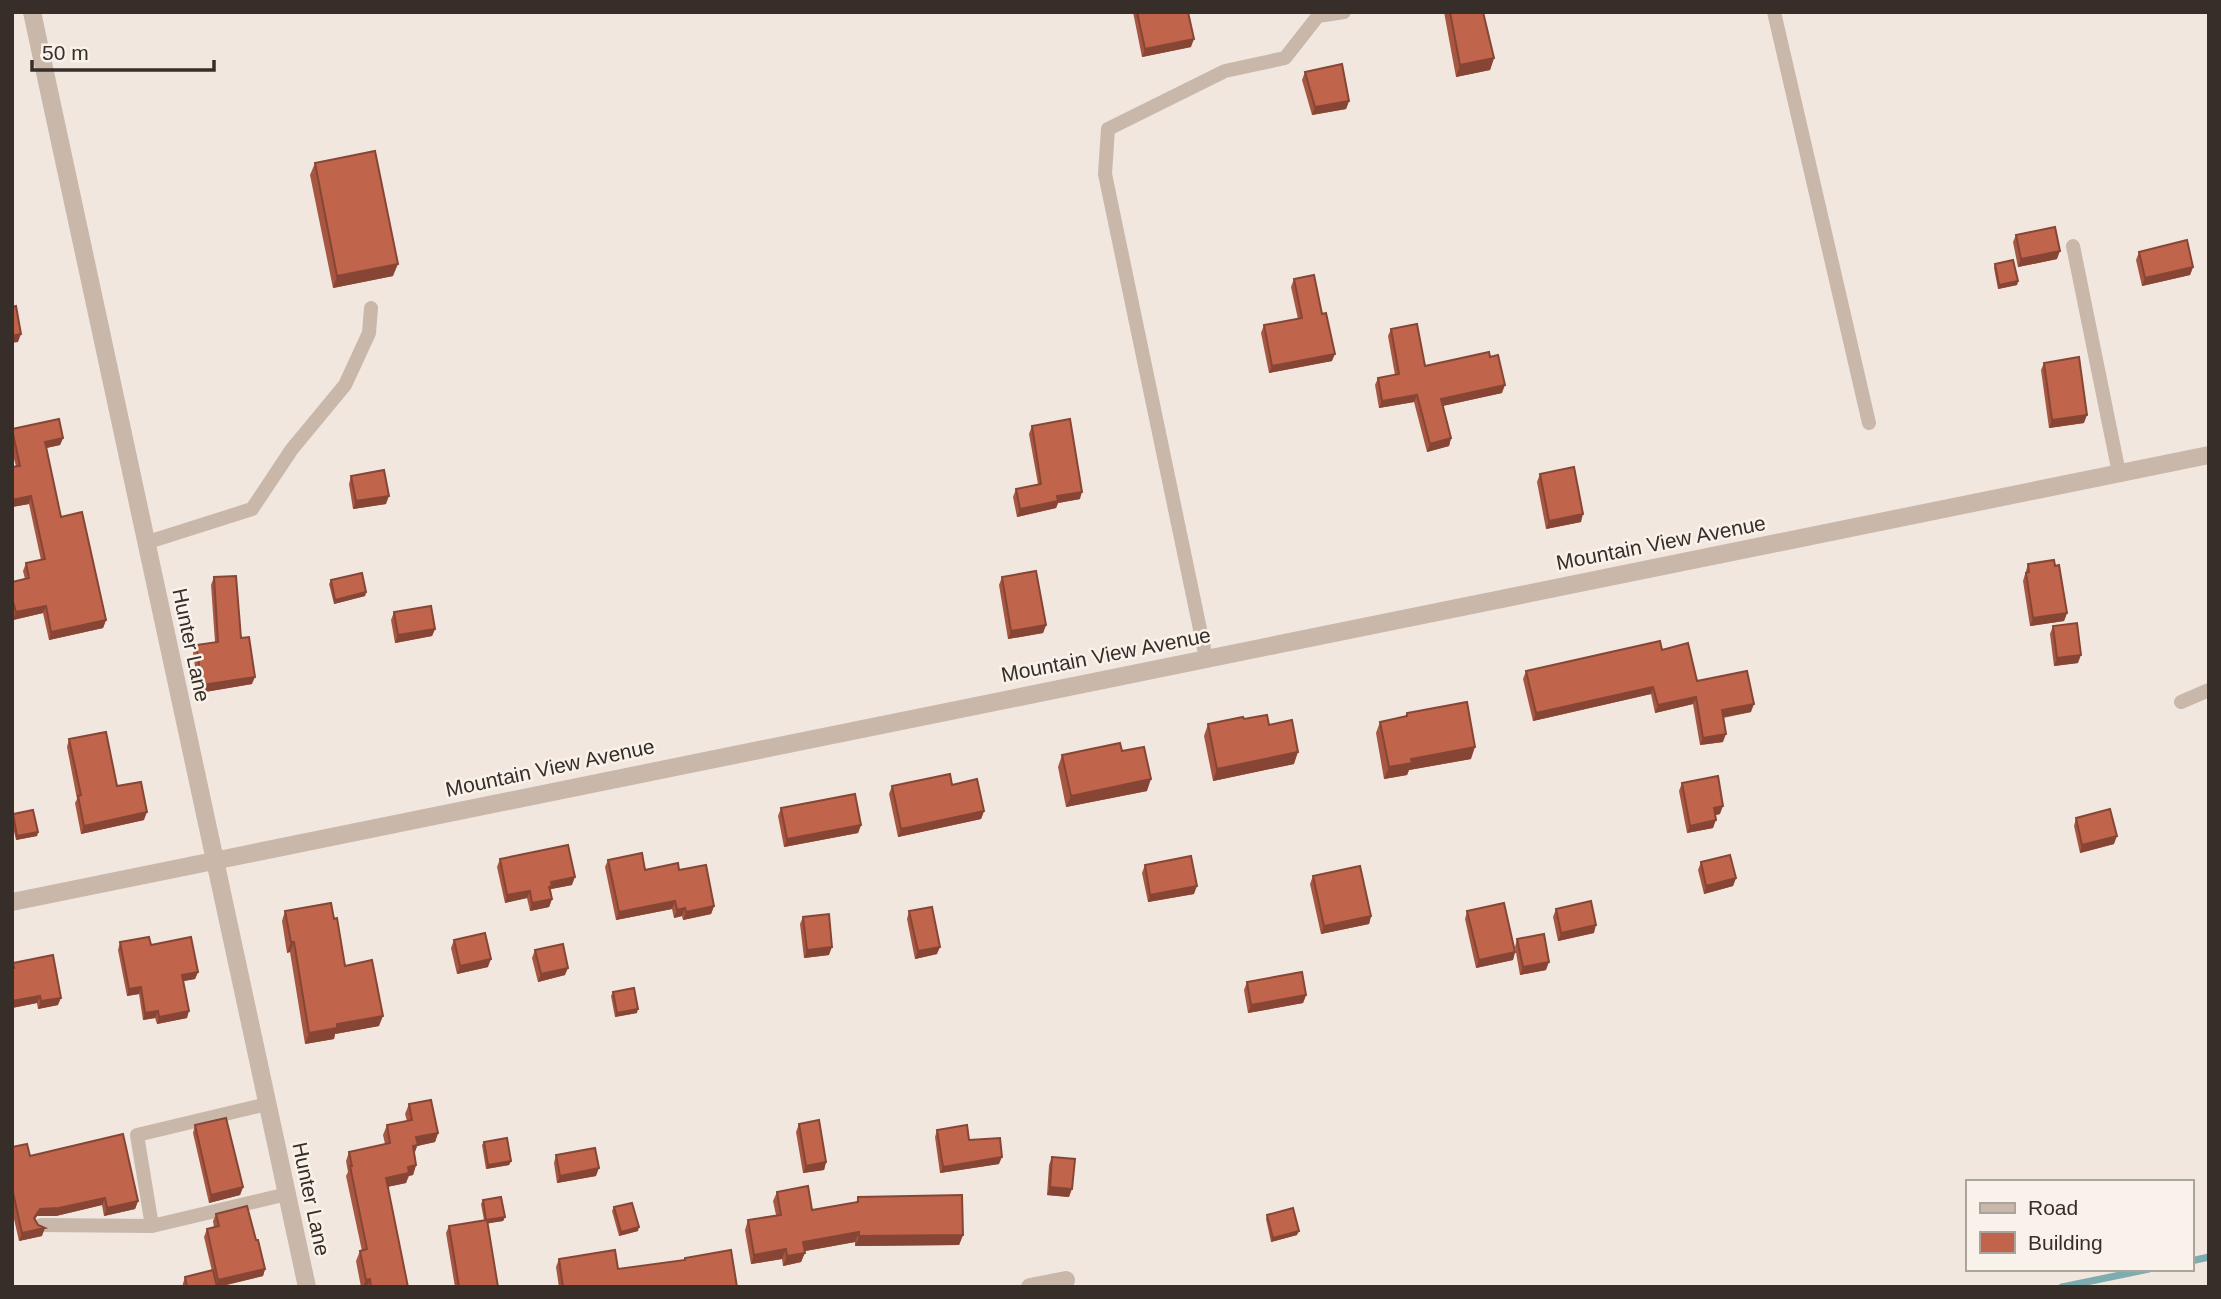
<svg xmlns="http://www.w3.org/2000/svg" width="2221" height="1299" font-family="Arial,sans-serif">
<style>
.lines{fill:none;stroke-linecap:round;stroke-linejoin:round}
.stream{stroke:#7dadae;stroke-width:7}
.lane{stroke:#c9b7aa;stroke-width:14}
.street{stroke:#c9b7aa;stroke-width:18}
.wall{fill:#a65641}
.shaded-wall{fill:#874635}
.building{fill:#c1644c;stroke:#874635;stroke-width:2}
.labels{text-anchor:middle;stroke-width:5;stroke-linejoin:round;paint-order:stroke}
.street-label{font-size:21px;fill:#372d29;stroke:#f9f2ea}
</style>
<rect width="100%" height="100%" fill="#f1e7de"/>
<g class="lines">
<!-- stream -->
<path class="stream" d="M2191,1261L2209,1257
M2062,1287L2149,1269"/>
<!-- lane -->
<path class="lane" d="M1774,12L1869,423
M2073,246L2119,473
M145,543L252,509L292,449L345,385L369,333L371,308
M1206,658L1105,174L1108,129L1225,71L1285,58L1318,16L1344,12
M2181,702L2209,690
M267,1104L137,1135L152,1226L287,1194
M41,1225L152,1226"/>
<!-- street -->
<path class="street" d="M32,12L307,1287
M12,902L2209,455
M1030,1287L1066,1280"/>
</g>
<!-- wall -->
<path class="wall" d="M1133,12H1188L1191,47L1142,57Z
M1444,12H1483L1494,58L1490,70L1456,77Z
M1305,72L1349,101L1346,109L1312,115L1302,80Z
M315,163L393,276L333,288L310,175Z
M2016,235L2057,259L2018,267L2013,242Z
M2139,252L2193,267L2190,275L2142,286L2136,260Z
M1995,264L2018,281L2017,285L1998,289L1994,268Z
M1294,279L1332,361L1269,373L1261,333L1264,325L1298,319L1291,287Z
M1391,329L1425,366L1502,393L1442,406L1451,438L1449,446L1427,452L1414,402L1379,408L1375,385L1378,378L1395,375L1388,336Z
M2044,363L2084,423L2049,428L2041,370Z
M1032,426L1080,499L1058,503L1056,508L1017,517L1013,497L1016,489L1038,484L1029,434Z
M12,429L63,438L60,445L46,448L61,517L106,620L103,628L49,640L43,613L13,620L12,582L25,579L23,571L26,563L41,560L29,504L12,507V467L16,466L12,452Z
M1540,474L1581,522L1546,529L1537,482Z
M351,476L386,504L353,509L349,484Z
M2028,564L2067,613L2064,621L2030,626L2023,581Z
M214,577L241,638L252,684L199,693L193,653L196,645L215,642L211,585Z
M1002,577L1046,625L1043,633L1008,639L999,585Z
M331,580L366,592L365,596L334,604L329,584Z
M394,612L435,629L432,636L395,643L391,620Z
M2053,626L2078,663L2054,666L2050,634Z
M1662,650L1697,681L1751,712L1723,718V742L1700,745L1693,704L1655,713L1651,694L1533,721L1523,679L1526,671Z
M1407,713L1471,759L1409,770L1407,775L1384,779L1376,733L1380,722L1405,717Z
M1244,719L1269,725L1294,764L1213,781L1204,736L1208,724Z
M69,739L117,786L144,820L81,834L75,803L77,799L67,747Z
M1122,751L1147,791L1066,807L1058,767L1062,755Z
M1682,783L1720,814L1715,815L1713,828L1687,833L1679,791Z
M952,785L984,811L981,819L898,837L889,794L892,786Z
M781,808L861,825L858,833L784,847L778,816Z
M13,814L38,832L37,836L16,840L12,823Z
M2076,818L2114,844L2080,853L2074,826Z
M500,859L572,885L551,889L552,899L549,907L530,911L527,898L505,903L497,867Z
M608,860L645,870H679L714,906L711,914L683,920L682,916L674,918L672,909L616,920L605,867Z
M1701,862L1736,878L1733,886L1704,894L1698,870Z
M1145,865L1194,894L1148,902L1142,873Z
M1313,876L1371,916L1369,924L1321,934L1310,884Z
M1556,909L1594,933L1558,941L1553,917Z
M285,911L345,966L379,1026L335,1034L334,1039L305,1044L290,952L287,953L282,921Z
M909,911L937,954L915,959L907,919Z
M1467,911L1515,952L1513,960L1476,968L1465,919Z
M803,917L829,955L804,958L800,924Z
M1517,939L1546,970L1520,975L1515,947Z
M454,940L488,967L457,974L451,948Z
M120,942L151,945L198,972L195,979L183,981L187,1018L157,1024L155,1018L143,1020L139,994L127,996L118,950Z
M535,950L565,975L538,982L532,958Z
M13,963L58,1005L38,1009L37,1003L12,1008V966Z
M1247,982L1306,995L1303,1003L1248,1013L1244,990Z
M613,992L637,1013L615,1017L611,996Z
M409,1104L438,1133L435,1142L417,1146L414,1154L416,1165L413,1175L409,1176L406,1183L387,1187L408,1287H361L356,1261L360,1251H362L346,1176L348,1172L346,1161L349,1152L385,1144L383,1135L387,1125L407,1121L405,1114Z
M799,1124L826,1162L824,1170L803,1173L796,1132Z
M195,1125L243,1187L240,1195L209,1203L193,1133Z
M937,1130L969,1140L999,1164L940,1173L935,1137Z
M484,1142L511,1161L509,1165L486,1169L482,1145Z
M12,1147L30,1156L138,1201L135,1209L104,1216L102,1205L56,1216H37L35,1219L42,1236L19,1241L12,1210Z
M556,1155L596,1176L557,1183L554,1163Z
M1052,1157L1069,1197L1047,1195L1049,1165Z
M777,1192L812,1210L856,1203L858,1197L963,1235L959,1245L855,1246V1242L805,1251L801,1262L783,1266L782,1259L751,1264L745,1230L748,1220L776,1215L773,1201Z
M483,1200L505,1217L503,1221L487,1223L498,1287H455L446,1233L449,1226L484,1220L481,1204Z
M614,1207L638,1231L619,1236L612,1211Z
M216,1214L256,1240L265,1269L263,1276L219,1287H182L185,1277L212,1271L204,1237L207,1229L214,1227L213,1221Z
M1267,1215L1297,1235L1271,1242L1266,1219Z
M685,1258L737,1287H559L556,1267L559,1259L618,1269L684,1260Z"/>
<!-- shaded-wall -->
<path class="shaded-wall" d="M1194,39L1191,47L1142,57L1145,49Z
M1494,58L1490,70L1456,77L1460,65Z
M1349,101L1346,109L1312,115L1315,107Z
M2060,251L2057,259L2018,267L2021,259Z
M398,264L393,276L333,288L337,276Z
M2193,267L2190,275L2142,286L2145,278Z
M2018,281L2017,285L1998,289L1999,285Z
M21,334L18,342L12,343V336Z
M1335,354L1332,361L1269,373L1272,366Z
M1505,385L1502,393L1438,407L1441,399Z
M1417,395L1414,402L1379,408L1382,401Z
M2087,415L2084,423L2049,428L2052,420Z
M63,438L60,445L42,449L45,442Z
M1451,438L1449,446L1427,452L1430,444Z
M1082,492L1080,499L1058,503L1056,508L1017,517L1020,509L1057,496Z
M31,496L29,504L12,507V500Z
M389,496L386,504L353,509L356,501Z
M1583,514L1581,522L1546,529L1549,521Z
M366,592L365,596L334,604L335,600Z
M46,606L43,613L13,620L16,612Z
M2067,613L2064,621L2030,626L2033,618Z
M106,620L103,628L49,640L51,632Z
M1046,625L1043,633L1008,639L1011,631Z
M435,629L432,636L395,643L398,635Z
M2081,655L2078,663L2054,666L2057,658Z
M255,677L252,684L199,693L202,685Z
M1653,687L1651,694L1533,721L1536,713Z
M1696,697L1693,704L1655,713L1658,705Z
M1754,704L1751,712L1719,718L1722,710Z
M1726,734L1723,742L1700,745L1703,738Z
M1475,747L1471,759L1409,770L1407,775L1384,779L1389,767L1411,759Z
M1298,752L1294,764L1213,781L1217,769Z
M1151,779L1147,791L1066,807L1071,796Z
M1723,806L1720,814L1711,816L1714,808Z
M984,811L981,819L898,837L901,829Z
M147,812L144,820L81,834L84,826Z
M1716,820L1713,828L1687,833L1690,826Z
M861,825L858,833L784,847L787,839Z
M38,832L37,836L16,840L17,836Z
M2117,836L2114,844L2080,853L2082,845Z
M575,877L572,885L551,889L549,894L546,895L551,882Z
M1736,878L1733,886L1704,894L1706,886Z
M1197,886L1194,894L1148,902L1150,895Z
M530,891L527,898L505,903L507,895Z
M552,899L549,907L530,911L532,903Z
M675,901L672,909L616,920L619,912Z
M714,906L711,914L683,920L686,912Z
M685,908L682,916L674,918L677,910Z
M1371,916L1369,924L1321,934L1324,926Z
M1596,925L1594,933L1558,941L1561,933Z
M291,942H294L290,952L287,953Z
M832,947L829,955L804,958L807,950Z
M940,947L937,954L915,959L918,951Z
M1515,952L1513,960L1476,968L1479,960Z
M491,959L488,967L457,974L460,966Z
M1549,962L1546,970L1520,975L1523,967Z
M568,968L565,975L538,982L541,974Z
M198,972L195,979L179,982L182,975Z
M141,987L139,994L127,996L129,989Z
M1306,995L1303,1003L1248,1013L1251,1005Z
M40,996L37,1003L12,1008V1001Z
M61,998L58,1005L38,1009L41,1001Z
M638,1009L637,1013L615,1017L617,1013Z
M158,1011L155,1018L143,1020L145,1013Z
M189,1011L187,1018L157,1024L159,1017Z
M383,1016L379,1026L335,1034L334,1039L305,1044L309,1033L337,1024Z
M438,1133L435,1142L417,1146L414,1155L409,1156L416,1137Z
M1002,1157L999,1164L940,1173L943,1167Z
M511,1161L509,1165L486,1169L488,1165Z
M826,1162L824,1170L803,1173L806,1166Z
M416,1165L413,1175L408,1176L406,1183L382,1188L386,1178L408,1167Z
M599,1168L596,1176L557,1183L560,1176Z
M243,1187L240,1195L209,1203L211,1195Z
M1050,1187L1072,1189L1069,1197L1047,1195Z
M105,1198L102,1205L56,1216H37L31,1226L40,1209Z
M138,1201L135,1209L104,1216L107,1208Z
M505,1217L503,1221L485,1224L486,1220Z
M639,1227L638,1231L619,1236L621,1232Z
M45,1228L42,1236L19,1241L22,1233Z
M1299,1231L1297,1235L1271,1242L1273,1238Z
M859,1232L855,1242L800,1252L803,1242Z
M963,1235L959,1245L855,1246L859,1236Z
M786,1249L782,1259L751,1264L754,1255Z
M805,1253L801,1262L783,1266L787,1256Z
M265,1269L263,1276L216,1287L218,1280Z
M370,1279L367,1287H363L366,1280Z"/>
<!-- building -->
<path class="building" d="M1137,12H1188L1194,39L1145,49Z
M1450,12H1483L1494,58L1460,65Z
M1342,64L1349,101L1315,107L1305,72Z
M375,151L398,264L337,276L315,163Z
M2055,227L2060,251L2021,259L2016,235Z
M2187,240L2193,267L2145,278L2139,252Z
M2013,260L2018,281L1999,285L1995,264Z
M1314,275L1322,314L1326,313L1335,354L1272,366L1264,325L1302,318L1294,279Z
M16,306L21,334L12,336V307Z
M1417,324L1425,366L1489,352L1490,357L1498,355L1505,385L1441,399L1451,438L1430,444L1417,395L1382,401L1378,378L1399,374L1391,329Z
M2079,357L2087,415L2052,420L2044,363Z
M59,419L63,438L45,442L61,517L82,512L106,620L51,632L46,606L16,612L12,598V582L29,578L26,563L45,559L31,496L12,500V467L20,466L12,429Z
M1070,419L1082,492L1057,496L1058,501L1020,509L1016,489L1041,484L1032,426Z
M1574,467L1583,514L1549,521L1540,474Z
M384,470L389,496L356,501L351,476Z
M2054,560L2055,566L2059,565L2067,613L2033,618L2026,573L2029,572L2028,564Z
M1036,571L1046,625L1011,631L1002,577Z
M362,573L366,592L335,600L331,580Z
M236,576L241,638L249,637L255,677L202,685L196,645L218,642L214,577Z
M431,606L435,629L398,635L394,612Z
M2077,623L2081,655L2057,658L2053,626Z
M1660,641L1662,650L1688,643L1697,681L1747,671L1754,704L1722,710L1726,734L1703,738L1696,697L1658,705L1653,687L1536,713L1526,671Z
M1467,702L1475,747L1411,759L1412,763L1389,767L1380,722L1407,716V713Z
M1267,715L1269,725L1292,720L1298,752L1217,769L1208,724L1243,717L1244,719Z
M106,732L117,786L141,782L147,812L84,826L78,796L81,795L69,739Z
M1120,743L1122,751L1144,747L1151,779L1071,796L1062,755Z
M950,774L952,785L977,779L984,811L901,829L892,786Z
M1718,776L1723,806L1714,808L1716,820L1690,826L1682,783Z
M855,794L861,825L787,839L781,808Z
M2110,809L2117,836L2082,845L2076,818Z
M33,810L38,832L17,836L13,814Z
M568,845L575,877L551,882L552,886L549,887L552,899L532,903L530,891L507,895L500,859Z
M642,853L645,870L678,863L679,870L706,865L714,906L686,912L685,908L677,910L675,901L619,912L608,860Z
M1730,855L1736,878L1706,886L1701,862Z
M1191,856L1197,886L1150,895L1145,865Z
M1360,866L1371,916L1324,926L1313,876Z
M1591,901L1596,925L1561,933L1556,909Z
M331,903L334,919L337,918L345,966L372,960L383,1016L337,1024V1028L309,1033L294,942H291L285,911Z
M1504,903L1515,952L1479,960L1467,911Z
M932,907L940,947L918,951L909,911Z
M829,914L832,947L807,950L803,917Z
M485,933L491,959L460,966L454,940Z
M1544,934L1549,962L1523,967L1517,939Z
M149,937L151,945L191,937L198,972L182,975L189,1011L159,1017L158,1011L145,1013L141,987L129,989L120,942Z
M563,944L568,968L541,974L535,950Z
M53,955L61,998L41,1001L40,996L12,1001V968H14L13,963Z
M1302,972L1306,995L1251,1005L1247,982Z
M634,988L638,1009L617,1013L613,992Z
M431,1100L438,1133L416,1137L418,1145L413,1146L416,1165L408,1167L409,1173L386,1178L408,1287H371L370,1279L366,1280L360,1251L367,1249L350,1166H352L349,1152L390,1143L387,1125L412,1120L409,1104Z
M226,1118L243,1187L211,1195L195,1125Z
M819,1120L826,1162L806,1166L799,1124Z
M967,1125L969,1140L1000,1138L1002,1157L943,1167L937,1130Z
M123,1134L138,1201L107,1208L105,1198L59,1208L40,1209L34,1218L38,1225L45,1228L22,1233L12,1188V1147L27,1144L30,1156Z
M507,1138L511,1161L488,1165L484,1142Z
M595,1148L599,1168L560,1176L556,1155Z
M1052,1157L1075,1159L1072,1189L1050,1187Z
M808,1186L812,1210L858,1202V1197L962,1195L963,1235L859,1236V1232L803,1242L805,1253L787,1256L786,1249L754,1255L748,1220L781,1215L777,1192Z
M501,1197L505,1217L486,1220L483,1200Z
M632,1203L639,1227L621,1232L614,1207Z
M247,1206L256,1240H258L265,1269L218,1280L207,1229L219,1226L216,1214Z
M1293,1208L1299,1231L1273,1238L1267,1215Z
M487,1220L498,1287H459L449,1226Z
M615,1250L618,1269L685,1260V1258L731,1250L737,1287H563L559,1259Z
M213,1270L217,1287H187L185,1277Z"/>
<g class="labels">
<!-- street labels -->
<g class="street-label">
<text transform="translate(1661 543) rotate(-11)" y="7">Mountain View Avenue</text>
<text transform="translate(191 645) rotate(78)" y="7">Hunter Lane</text>
<text transform="translate(1106 655) rotate(-11)" y="7">Mountain View Avenue</text>
<text transform="translate(550 768) rotate(-12)" y="7">Mountain View Avenue</text>
<text transform="translate(311 1199) rotate(78)" y="7">Hunter Lane</text>
</g>
</g>
<!-- border -->
<rect width="2221" height="1299" fill="none" stroke="#372d29" stroke-width="28"/>
<!-- legend -->
<rect x="1966" y="1180" width="228" height="91" fill="#f9f2ea" stroke="#aba39d" stroke-width="2"/>
<rect x="1980" y="1203" width="35" height="10" fill="#c9b7aa" stroke="#aba39d" stroke-width="2"/>
<text x="2028" y="1215" font-size="21" fill="#372d29">Road</text>
<rect x="1980" y="1232" width="35" height="21" fill="#c1644c" stroke="#aba39d" stroke-width="2"/>
<text x="2028" y="1250" font-size="21" fill="#372d29">Building</text>
<!-- scale -->
<path d="M32 60v10h182v-10" fill="none" stroke="#372d29" stroke-width="3.5"/>
<text x="42" y="60" font-size="21" fill="#372d29" stroke="#f9f2ea" stroke-width="5" paint-order="stroke">50 m</text>
</svg>
